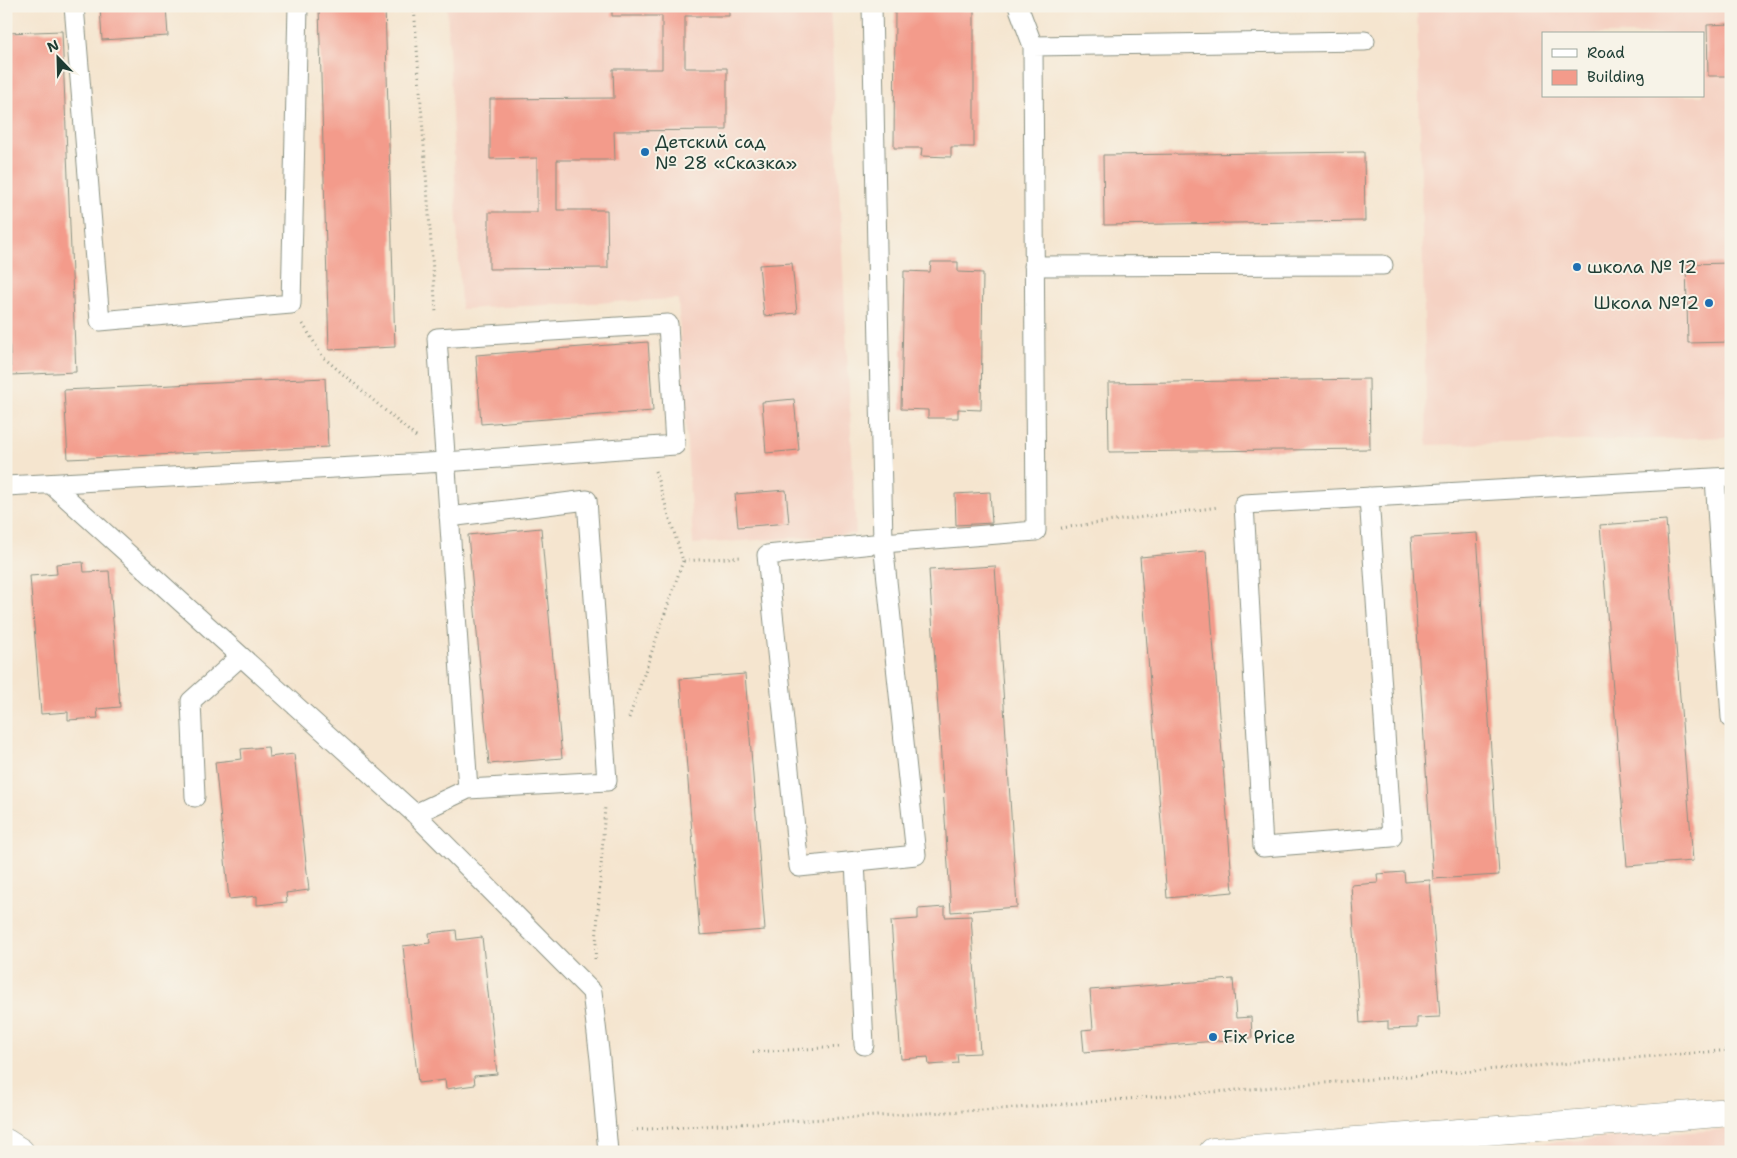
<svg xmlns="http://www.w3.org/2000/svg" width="1737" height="1158" font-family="'Shantell Sans',sans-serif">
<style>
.built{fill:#f5d2c3;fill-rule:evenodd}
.building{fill:#f39b8b}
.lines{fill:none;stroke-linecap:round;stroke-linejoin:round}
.lane-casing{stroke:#8a9182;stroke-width:21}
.secondary-casing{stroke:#8a9182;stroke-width:29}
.path{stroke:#8a9182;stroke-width:3;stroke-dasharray:1 4;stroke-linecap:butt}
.lane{stroke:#fff;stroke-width:19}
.secondary{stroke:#fff;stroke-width:28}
.poi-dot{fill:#1f6fb2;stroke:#f7f3e8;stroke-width:2}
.labels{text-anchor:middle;stroke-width:4;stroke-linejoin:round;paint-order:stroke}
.poi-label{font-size:18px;fill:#1f3d34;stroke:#f7f3e8;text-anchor:start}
</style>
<rect width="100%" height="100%" fill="#f7f3e8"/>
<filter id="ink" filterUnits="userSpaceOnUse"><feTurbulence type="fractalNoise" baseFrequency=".02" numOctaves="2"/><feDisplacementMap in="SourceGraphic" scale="10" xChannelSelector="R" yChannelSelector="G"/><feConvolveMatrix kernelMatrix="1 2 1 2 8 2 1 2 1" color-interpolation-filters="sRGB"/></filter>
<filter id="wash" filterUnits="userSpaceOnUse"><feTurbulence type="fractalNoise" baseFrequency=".0096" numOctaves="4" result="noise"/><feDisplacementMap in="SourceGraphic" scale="20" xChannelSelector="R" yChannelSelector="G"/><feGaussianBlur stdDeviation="1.12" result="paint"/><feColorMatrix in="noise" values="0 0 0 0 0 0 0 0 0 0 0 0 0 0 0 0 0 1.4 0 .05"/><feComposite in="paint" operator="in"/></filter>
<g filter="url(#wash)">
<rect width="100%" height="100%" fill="#f5e5cf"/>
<!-- built -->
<path class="built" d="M447,6H830L856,534L693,544L678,299L461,309Z
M1417,6H1731V437L1427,445ZM1543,34H1703V96H1543Z
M1731,1129V1152H1413Z"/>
<g id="blocks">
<!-- building -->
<path class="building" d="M100,6H166L168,36L102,40Z
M385,6L395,347L329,350L319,8Z
M612,6H729V16H685V68H727V130L614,131L615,160H557V210H607L608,268L489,269V212H537V158L490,159V99L614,98L613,69H662V16H612Z
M922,6H949V10H974V147H951V157L921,156L922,148H894L895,10H922Z
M1731,24V76H1708L1707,25Z
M62,31L76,372L11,375L6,269V33Z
M1364,152L1365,221L1104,225L1103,155Z
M931,262H958V272L983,273L981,410L958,409V418H928V410L901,409L904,271L930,272Z
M792,263L797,313L764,316L759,265Z
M1731,263V342L1688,343L1686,264Z
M648,342L653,411L481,424L476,355Z
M325,378L328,447L68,459L64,390Z
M1369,379L1370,449L1109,452L1108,383Z
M794,399L799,450L766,453L762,402Z
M786,490L789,523L738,527L735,494Z
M990,492L992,523L956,525L955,494Z
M1666,520L1693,861L1627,866L1600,525Z
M541,528L562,758L489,764L468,535Z
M1477,533L1499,875L1433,879L1411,537Z
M1206,551L1233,892L1167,898L1140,557Z
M83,562L84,572L109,571L120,707L97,709L98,718L68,720V712L41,714L30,576L57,574L56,564Z
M995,566L1017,907L951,912L929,570Z
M745,674L765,930L700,935L680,679Z
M268,747L269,757L294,754L309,890L286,893L287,902L257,905V896L229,899L215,762L242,759L241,749Z
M1404,872L1405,882L1430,880L1440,1017L1417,1018V1028L1388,1029V1021L1360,1023L1351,885L1378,883L1377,874Z
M945,907V917L971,916L980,1053L957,1054L958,1063L929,1065L928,1057L901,1059L891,921L918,919V909Z
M456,930L457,940L482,937L497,1074L474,1076L475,1085L446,1089L445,1080L418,1083L403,946L430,943L429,933Z
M1233,979L1236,1018L1251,1017L1252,1038L1084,1052L1082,1030L1093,1029L1090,990Z"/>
</g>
</g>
<g filter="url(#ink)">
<use href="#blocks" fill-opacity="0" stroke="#8a9182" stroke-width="1"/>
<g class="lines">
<defs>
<path id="lane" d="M74,6L100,321L291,304L298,6
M872,6L883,543L1036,531L1033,46L1018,6
M1033,46L1365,41
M1034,266L1383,265
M1715,478L1731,718
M51,484L415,814L592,992L600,1059L608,1152
M6,486L445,462L675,445L668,324L437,338L468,789L415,814
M1369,497L1392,837L1263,847L1244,504L1731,477
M449,517L587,500L607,781L468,789
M883,543L916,855L799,867L767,555Z
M195,797L191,701L240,657
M855,861L864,1045"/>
<path id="secondary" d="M6,1143L20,1152
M1213,1152L1731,1112"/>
</defs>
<!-- lane casing -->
<use href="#lane" class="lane-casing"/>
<!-- secondary casing -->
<use href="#secondary" class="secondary-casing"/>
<!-- path -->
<path class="path" d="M414,6L436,313
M303,324L323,357L416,437
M655,471L683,561L741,557
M1061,528L1219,507
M629,718L683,561
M595,959L605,806
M753,1052L840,1047
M632,1130L1016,1108L1731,1050"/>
<!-- lane -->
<use href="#lane" class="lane"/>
<!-- secondary -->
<use href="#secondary" class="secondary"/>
</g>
</g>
<!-- markers -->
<g class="poi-dot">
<circle cx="645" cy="152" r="5"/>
<circle cx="1577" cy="267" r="5"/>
<circle cx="1709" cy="303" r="5"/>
<circle cx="1213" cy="1037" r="5"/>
</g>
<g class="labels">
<!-- poi labels -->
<g class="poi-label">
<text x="655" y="148">Детский сад<tspan x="655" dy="21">№ 28 «Сказка»</tspan></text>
<text x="1587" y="273">школа № 12</text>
<text x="1699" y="309" text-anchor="end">Школа №12</text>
<text x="1223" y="1043">Fix Price</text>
</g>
</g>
<!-- margin -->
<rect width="1737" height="1158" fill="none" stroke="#f7f3e8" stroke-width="25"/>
<!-- legend -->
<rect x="1542" y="32" width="162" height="65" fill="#f7f3e8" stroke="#a1aaa0"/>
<rect x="1552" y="49" width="25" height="8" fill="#ffffff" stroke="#a1aaa0"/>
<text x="1587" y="58" font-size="15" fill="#1f3d34">Road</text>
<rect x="1552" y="70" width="25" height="15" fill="#f39b8b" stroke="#a1aaa0"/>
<text x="1587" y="82" font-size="15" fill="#1f3d34">Building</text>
<!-- north arrow -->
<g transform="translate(58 58) rotate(337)" stroke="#f7f3e8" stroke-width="4" paint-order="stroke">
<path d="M0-4L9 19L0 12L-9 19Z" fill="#1f3d34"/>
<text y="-8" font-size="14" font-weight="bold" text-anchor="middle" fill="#1f3d34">N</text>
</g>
</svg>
